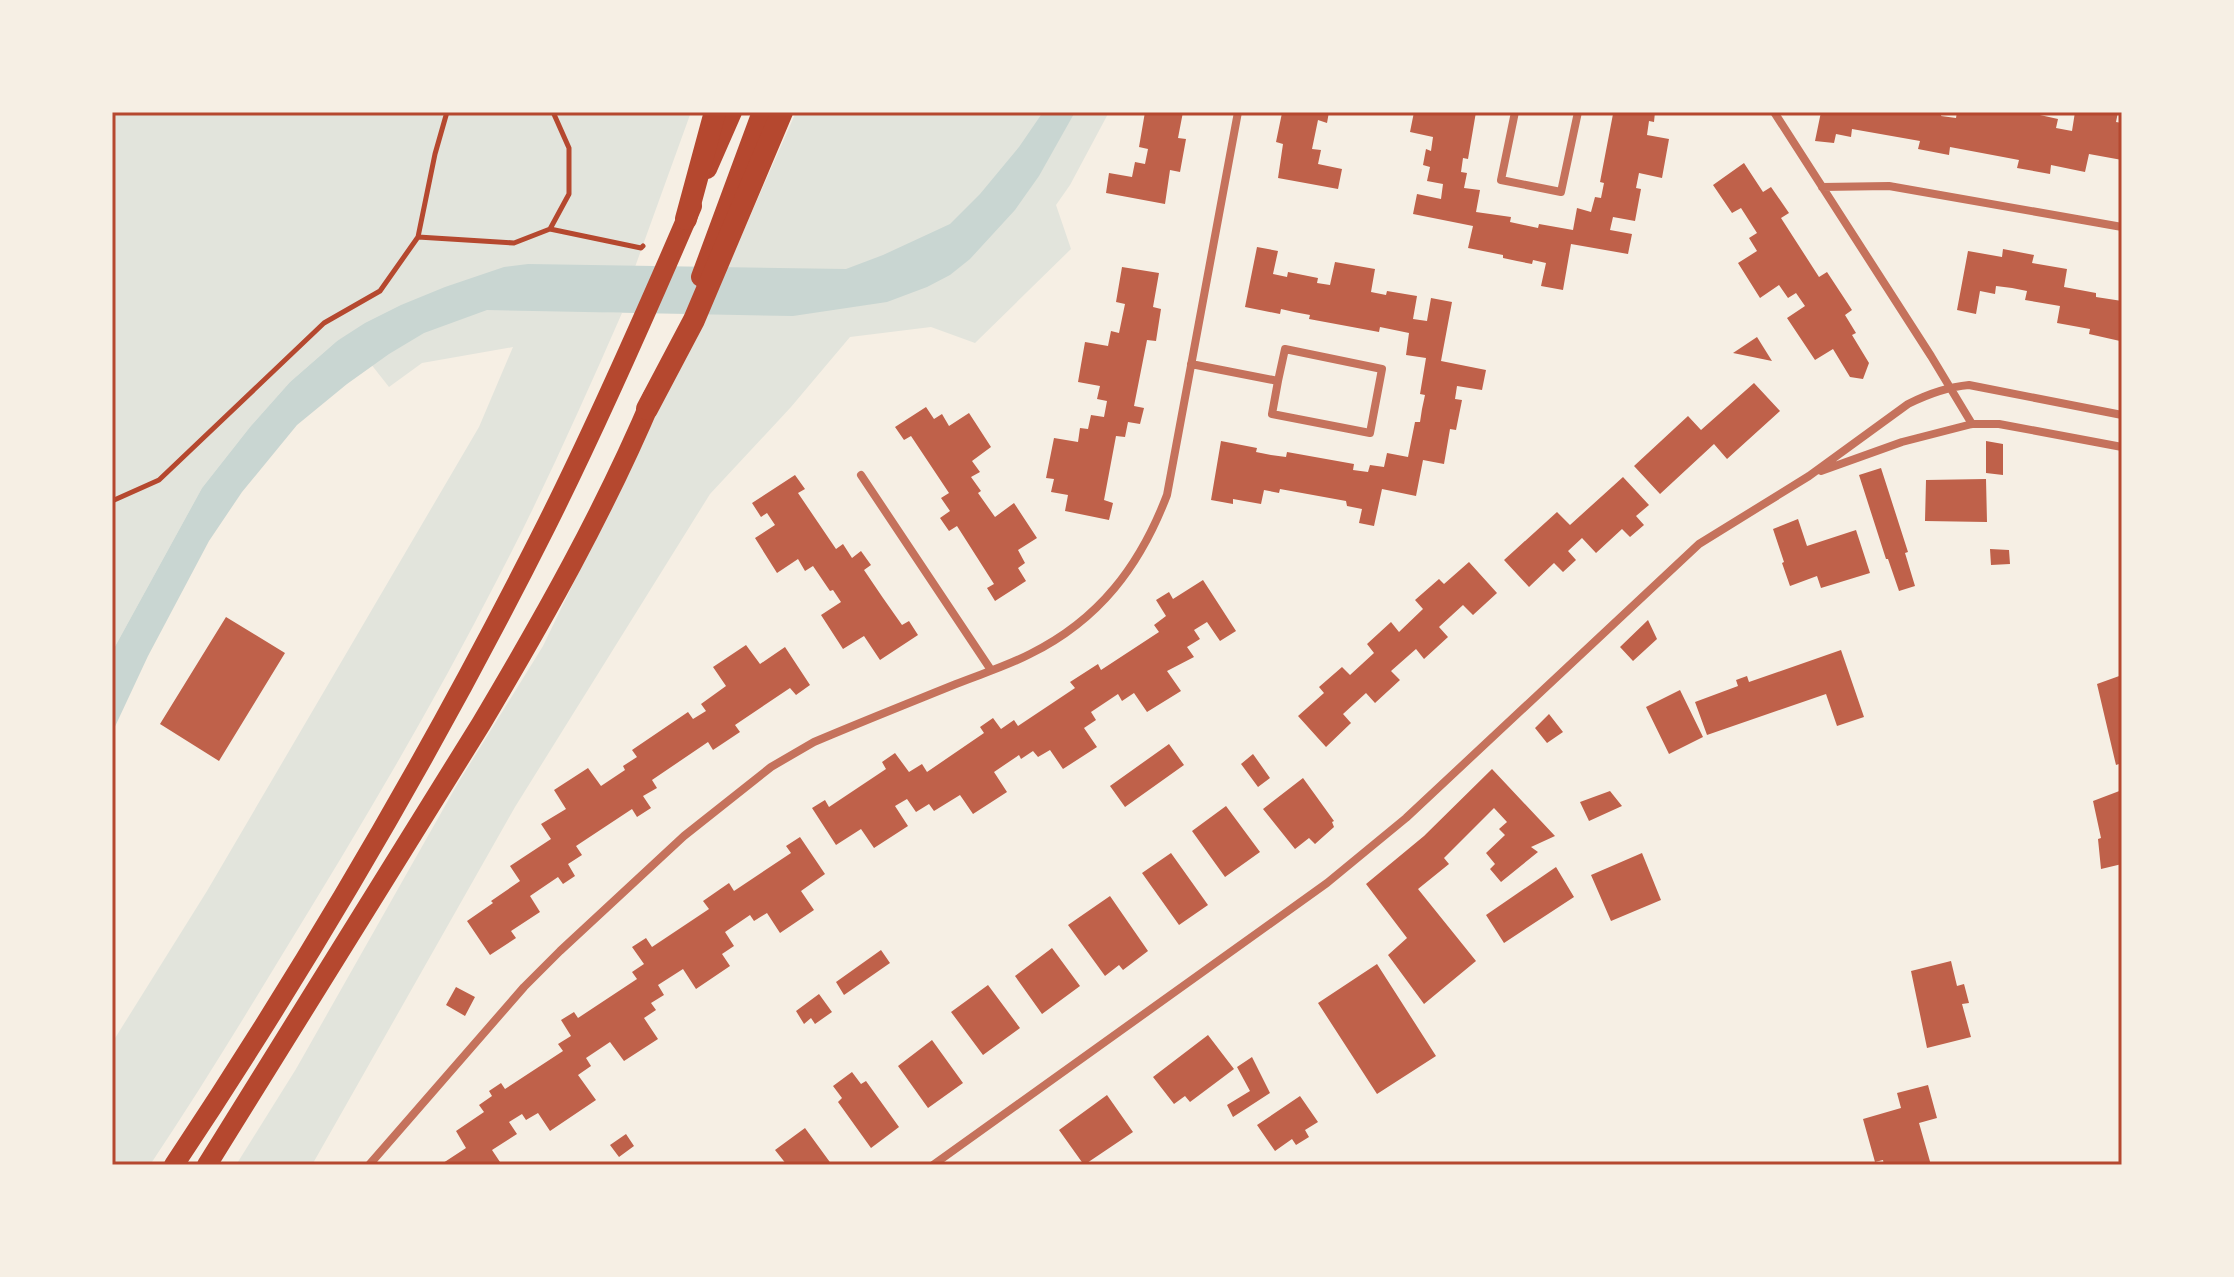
<svg xmlns="http://www.w3.org/2000/svg" width="2234" height="1277" font-family="Arial,sans-serif">
<style>
.green{fill:#e2e4dc}
.water{fill:#c9d6d2}
.building{fill:#bf614a}
.lines{fill:none;stroke-linecap:round;stroke-linejoin:round}
.path{stroke:#b5482f;stroke-width:5}
.minor{stroke:#c5725c;stroke-width:8}
.primary{stroke:#b5482f;stroke-width:20}
.trunk{stroke:#b5482f;stroke-width:22}
.neatline{fill:none;stroke:#b5482f;stroke-width:3}
</style>
<rect width="100%" height="100%" fill="#f6efe4"/>
<!-- green -->
<path class="green" d="M112,112H691L635,267H624L582,311L622,313C582,404 542,494 496,582C431,709 357,833 282,955C239,1026 196,1096 150,1165H112V1043L207,891L479,427L513,347L422,363L389,387L348,335L337,341L290,382L250,427L202,488L112,652Z
M796,112H1109L1070,185L1056,205L1071,249L975,343L931,327L850,337L791,407L710,494L515,807L312,1165H236L296,1069L458,783L543,646L648,429L702,325Z"/>
<!-- water -->
<path class="water" d="M1043,112H1075L1039,176L1015,210L970,259L950,275L927,287L887,302L793,316L487,310L424,333L389,354L347,384L297,425L242,492L209,541L148,656L112,733V652L202,488L250,427L290,382L337,341L365,323L401,305L445,287L504,267L528,264L846,269L883,255L950,224L980,194L1019,147Z"/>
<!-- building -->
<path class="building" d="M1145,112H1183L1178,138L1186,139L1180,172L1170,170L1165,204L1106,193L1109,173L1132,177L1135,162L1145,164L1148,149L1139,147Z
M1290,112H1329L1327,123L1318,120L1312,149L1321,150L1318,164L1342,169L1338,189L1278,178L1283,144L1276,142L1282,113L1289,114Z
M1414,112H1476L1468,159L1463,158L1461,172L1467,173L1464,188L1480,190L1476,212L1511,217L1510,222L1538,228L1539,224L1573,230L1577,208L1591,212L1595,197L1601,198L1604,183L1600,182L1613,114L1617,115L1618,112H1655L1654,122L1649,121L1647,135L1669,139L1662,178L1639,173L1636,188L1641,189L1635,221L1613,217L1610,230L1632,234L1628,254L1571,244L1563,290L1541,286L1546,263L1533,260L1532,264L1517,261L1503,258V255L1468,248L1473,226L1413,214L1417,194L1441,199L1443,184L1427,181L1430,167L1423,165L1426,149L1431,151L1433,137L1410,132Z
M1821,112H1942L1941,116L1956,118L1957,112H2027L2058,119L2056,128L2072,131L2075,112H2118L2116,122L2122,123V160L2089,154L2085,172L2051,165L2050,174L2017,168L2019,160L1950,147L1949,155L1918,149L1920,141L1852,129L1851,137L1836,134L1834,143L1815,141Z
M1744,163L1763,192L1771,187L1789,213L1781,218L1819,277L1827,272L1852,310L1845,315L1856,333L1852,335L1869,363L1863,379L1850,377L1833,349L1815,360L1787,318L1805,306L1796,293L1788,298L1779,285L1760,298L1738,263L1757,251L1749,238L1757,233L1741,208L1732,213L1713,185Z
M1257,247L1278,251L1273,274L1287,277L1288,272L1318,278L1317,283L1330,285L1335,262L1375,269L1371,292L1386,295L1387,291L1417,296L1413,319L1427,321L1431,298L1452,302L1441,361L1486,370L1482,390L1457,386L1455,399L1462,400L1456,430L1450,429L1444,464L1423,460L1416,496L1382,489L1374,526L1359,523L1362,509L1347,506L1346,501L1280,489L1279,493L1264,490L1261,504L1233,499V504L1211,500L1221,441L1257,448L1256,452L1271,455L1286,457L1287,452L1354,464L1353,470L1368,472L1370,465L1384,467L1387,453L1408,457L1415,422H1420L1422,409L1425,395L1420,394L1426,358L1406,355L1409,333L1380,327L1379,332L1309,319L1310,315L1294,312L1281,309L1280,314L1245,307Z
M2003,249L2034,255L2032,263L2067,269L2064,287L2096,293V297L2122,301V336L2120,341L2089,334L2090,329L2057,323L2060,306L2025,300L2027,291L2012,288L1996,286L1995,294L1980,291L1976,314L1957,310L1968,251L2002,257Z
M1122,267L1159,273L1153,307L1161,309L1156,341L1147,340L1134,406L1144,408L1140,424L1128,422L1125,437L1116,436L1104,500L1113,503L1109,520L1065,511L1068,495L1051,492L1054,479L1046,478L1054,438L1078,442L1080,428L1088,429L1091,415L1104,417L1107,401L1097,399L1100,386L1078,382L1085,342L1108,346L1111,331L1119,333L1125,304L1116,302Z
M1757,337L1772,361L1733,353Z
M1754,383L1780,411L1727,459L1714,444L1660,494L1634,466L1688,416L1701,430Z
M926,407L934,419L942,414L949,426L969,413L991,447L972,461L980,472L971,477L981,491L978,493L995,517L1014,503L1037,538L1018,550L1025,563L1018,568L1026,581L995,601L987,588L994,584L957,526L949,531L940,518L950,511L941,498L949,493L911,436L904,440L895,427Z
M1986,441L2003,444V475L1986,473Z
M1881,468L1908,552L1905,553L1915,586L1899,591L1888,559H1886L1859,475Z
M795,475L805,489L798,493L836,549L843,544L852,558L861,551L871,565L864,570L883,598L902,625L909,621L918,635L880,660L864,636L843,649L821,615L841,602L833,590L830,591L813,566L805,571L798,559L777,573L755,538L775,525L767,513L761,517L752,503Z
M1623,477L1649,505L1636,516L1644,525L1630,537L1622,529L1596,553L1582,538L1568,551L1576,560L1563,572L1554,563L1529,587L1504,560L1557,512L1570,525Z
M1986,479L1987,522L1925,521L1926,480Z
M1798,519L1807,546L1856,530L1870,573L1821,588L1817,576L1790,586L1782,563L1784,562L1773,529Z
M1990,549L2009,550L2010,564L1991,565Z
M1469,562L1497,593L1473,615L1463,605L1439,627L1448,637L1424,659L1416,649L1391,671L1400,680L1375,703L1366,693L1343,714L1351,723L1326,747L1298,716L1324,693L1319,687L1342,667L1350,675L1374,653L1367,644L1391,622L1399,632L1423,609L1415,600L1439,579L1444,584Z
M1203,580L1236,631L1220,641L1207,622L1194,630L1200,639L1187,647L1194,657L1167,671L1181,691L1147,712L1134,693L1122,701L1118,694L1091,712L1096,720L1084,728L1097,747L1063,769L1050,750L1038,757L1033,751L1021,759L1019,755L994,772L1007,792L973,814L960,795L934,811L929,804L916,812L907,799L895,806L908,826L874,848L861,829L836,845L812,808L825,800L829,807L886,769L882,762L895,753L909,772L922,764L927,772L984,733L980,727L993,718L1001,729L1014,720L1018,726L1075,688L1070,682L1098,664L1101,670L1159,632L1154,625L1166,616L1156,600L1169,592L1173,599Z
M226,617L285,653L219,761L160,724Z
M1648,620L1657,639L1633,661L1620,647Z
M746,645L760,664L785,647L810,685L796,695L790,688L735,725L740,732L713,750L708,742L652,780L657,788L643,796L651,808L637,817L632,809L576,846L582,855L568,864L575,876L563,884L558,877L530,896L540,912L511,931L516,938L490,955L467,921L493,903L491,901L520,881L510,866L551,839L541,824L566,809L554,790L588,768L601,786L625,770L623,766L637,757L632,750L688,712L693,719L706,711L701,704L726,686L713,667Z
M1841,650L1864,717L1837,726L1826,694L1707,735L1695,702L1738,686L1736,680L1747,676L1749,682Z
M2122,675V763L2116,765L2097,684Z
M1680,690L1703,737L1669,754L1646,707Z
M1549,714L1563,732L1547,743L1535,728Z
M1169,744L1184,765L1125,807L1110,786Z
M1253,754L1270,778L1258,787L1241,764Z
M1492,769L1555,836L1531,847L1538,852L1501,882L1490,869L1495,864L1486,853L1505,835L1499,829L1507,822L1494,808L1444,858L1449,864L1418,889L1476,961L1424,1004L1388,955L1407,938L1366,884L1424,836Z
M1303,778L1334,821L1332,822L1334,827L1315,844L1309,838L1295,849L1263,809Z
M2122,790V864L2101,869L2098,839L2101,838L2093,801Z
M1610,791L1622,806L1589,821L1580,802Z
M1226,806L1260,852L1225,877L1192,831Z
M800,837L825,874L801,891L814,910L780,933L767,913L754,921L750,915L725,932L734,946L722,954L730,966L696,989L683,969L658,985L664,995L651,1003L656,1010L644,1018L658,1039L624,1061L610,1042L586,1058L591,1066L578,1075L596,1100L550,1131L538,1113L526,1120L522,1114L509,1122L517,1134L492,1150L502,1165H440L466,1148L456,1131L484,1112L479,1105L492,1096L489,1091L501,1083L505,1089L563,1051L558,1044L571,1036L561,1020L574,1012L578,1018L637,979L632,972L644,964L632,947L646,938L652,947L709,909L703,901L729,883L734,891L791,853L786,846Z
M1171,853L1208,905L1179,925L1142,873Z
M1642,853L1661,900L1611,921L1591,875Z
M1556,867L1574,897L1504,943L1486,915Z
M1110,896L1148,951L1123,970L1119,965L1105,976L1068,925Z
M1052,948L1080,986L1042,1014L1015,976Z
M881,950L890,963L844,995L836,982Z
M1951,961L1957,986L1964,984L1969,1003L1962,1004L1971,1037L1927,1048L1911,971Z
M1377,964L1436,1056L1377,1094L1318,1003Z
M988,985L1020,1028L983,1055L951,1012Z
M456,987L475,997L465,1016L446,1005Z
M819,994L832,1012L815,1024L811,1018L804,1024L796,1011Z
M1208,1035L1234,1069L1190,1102L1185,1096L1174,1104L1153,1077Z
M932,1040L963,1083L928,1108L898,1066Z
M1252,1057L1270,1093L1233,1117L1227,1105L1250,1091L1237,1067Z
M852,1072L861,1084L866,1081L899,1127L871,1148L838,1102L842,1098L833,1086Z
M1928,1085L1937,1118L1919,1123L1931,1165H1884L1883,1160L1875,1162L1863,1119L1901,1108L1897,1093Z
M1107,1095L1133,1132L1084,1165L1059,1130Z
M1300,1096L1318,1122L1305,1130L1309,1137L1296,1145L1292,1139L1275,1151L1257,1125Z
M805,1128L832,1165H787L775,1150Z
M626,1134L634,1146L619,1157L610,1145Z"/>
<g class="lines">
<!-- path -->
<path class="path" d="M550,229L641,248L643,246
M418,237L514,243L550,229L569,194V148L553,112
M112,501L159,480L324,323L380,291L418,237L435,154L447,112"/>
<!-- minor -->
<path class="minor" d="M1515,112L1501,180L1561,192L1578,112
M1774,112L1931,356L1972,424
M1822,187L1889,186L2122,227
M1191,364L1278,381L1272,414L1370,433L1382,369L1285,349L1278,381
M1821,471L1902,442L1972,424H1999L2122,447
M861,475L991,670
M369,1165L524,987L560,951L684,836L771,767L814,742C861,722 909,703 956,684C981,674 1007,666 1030,654C1099,620 1140,566 1167,495L1238,112
M933,1165L1327,883L1406,818L1699,544L1809,476L1908,404C1928,394 1947,387 1969,385L2122,415"/>
<!-- primary -->
<path class="primary" d="M707,169L732,112
M701,277L762,112
M174,1165C311,959 436,745 547,524C599,420 646,313 692,206
M207,1165L481,724C544,618 605,510 653,396"/>
<!-- trunk -->
<path class="trunk" d="M686,219L715,112
M647,409L694,320L782,112"/>
</g>
<!-- border -->
<rect width="2234" height="1277" fill="none" stroke="#f6efe4" stroke-width="228"/>
<rect x="114" y="114" width="2006" height="1049" class="neatline"/>
</svg>
